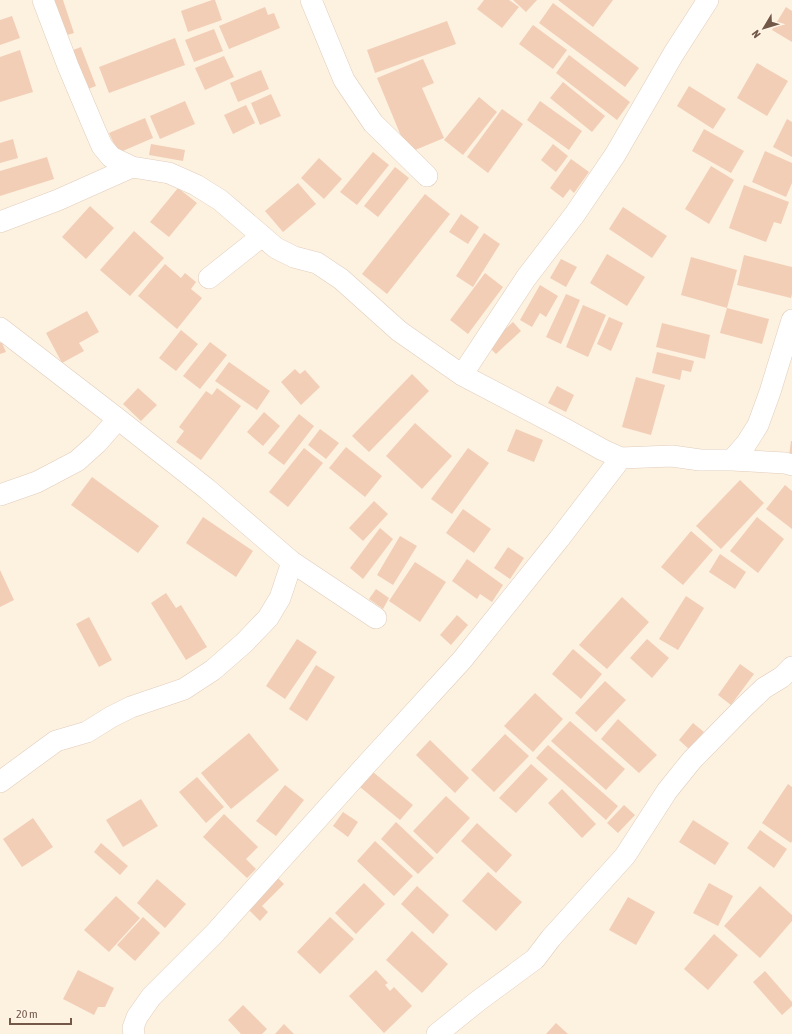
<svg xmlns="http://www.w3.org/2000/svg" width="792" height="1034" font-family="'Asap Condensed',sans-serif">
<style>
.building{fill:#f2ceb7}
.lines{fill:none;stroke-linecap:round;stroke-linejoin:round}
.minor-casing{stroke:#e1cdbc;stroke-width:22}
.minor{stroke:#fff;stroke-width:21}
</style>
<rect width="100%" height="100%" fill="#fdf1e0"/>
<!-- building -->
<path class="building" d="M47,0H63L74,33L60,37Z
M212,0H215L222,20L188,32L181,11Z
M484,0H509L519,7L502,28L477,9Z
M513,0H537L526,12Z
M558,0H613L593,27Z
M553,3L639,68L625,87L539,23Z
M265,7L268,15L274,13L280,28L229,49L219,26Z
M786,7L792,11V42L772,30Z
M12,16L20,38L0,45V20Z
M447,21L456,44L375,73L367,50Z
M533,25L567,50L553,69L519,44Z
M214,29L223,51L194,62L185,40Z
M175,38L185,65L109,93L99,67Z
M81,47L96,86L83,91L68,52Z
M20,50L33,92L0,102V57Z
M569,55L630,102L617,120L556,73Z
M224,56L234,77L205,90L195,68Z
M423,59L434,83L422,88L444,138L408,153L377,78Z
M757,63L788,81L767,116L737,98Z
M261,70L269,89L238,102L230,83Z
M563,82L605,116L592,132L550,98Z
M689,86L726,109L713,129L677,106Z
M271,94L281,116L260,125L251,103Z
M479,97L497,112L463,155L444,140Z
M185,101L195,124L160,139L150,116Z
M540,101L582,131L569,150L527,120Z
M246,105L255,123L233,134L224,115Z
M502,109L523,124L488,173L467,157Z
M145,118L153,138L118,153L109,133Z
M787,119L792,122V157L773,147Z
M704,129L744,151L731,173L692,151Z
M13,139L18,158L0,163V143Z
M151,144L185,150L183,161L149,155Z
M553,144L568,156L556,172L541,160Z
M765,151L792,163V183L786,197L752,182Z
M373,152L389,165L357,205L340,192Z
M47,157L54,179L0,196V171Z
M319,158L342,179L324,199L301,178Z
M571,159L589,172L574,193L570,189L563,198L550,188Z
M711,166L734,180L709,224L685,209Z
M395,167L409,178L378,217L364,206Z
M298,183L316,204L283,232L265,211Z
M744,185L789,202L781,224L774,222L766,242L729,228Z
M178,188L197,203L169,237L150,222Z
M425,194L450,214L387,294L362,274Z
M90,206L114,228L86,259L62,237Z
M623,207L667,236L652,258L609,229Z
M461,214L479,227L468,244L449,232Z
M134,231L164,258L130,296L100,270Z
M484,233L500,244L473,287L456,276Z
M607,254L645,277L627,306L590,283Z
M744,255L792,267V294L791,298L737,285Z
M691,257L737,270L727,308L681,295Z
M561,259L577,267L566,287L550,278Z
M165,264L181,278L185,273L196,282L191,289L202,298L177,329L138,296Z
M485,273L503,287L468,334L450,320Z
M540,285L558,296L546,317L540,313L532,327L520,320Z
M566,294L580,300L561,344L546,337Z
M583,305L606,315L588,357L566,347Z
M727,308L769,319L762,344L720,333Z
M87,311L99,332L79,343L84,351L62,363L46,333Z
M609,317L623,323L611,351L597,344Z
M513,322L521,331L496,354L487,345Z
M662,323L710,335L705,359L656,347Z
M181,330L198,344L176,371L159,358Z
M210,342L227,355L200,389L183,376Z
M0,343H2L6,352L0,354Z
M657,352L694,361L691,372L682,370L680,380L652,373Z
M229,362L270,391L257,410L215,381Z
M295,369L300,374L305,370L320,387L301,405L281,382Z
M412,374L429,391L369,452L352,436Z
M636,377L665,385L651,435L622,427Z
M557,386L574,395L566,412L548,403Z
M138,388L157,405L141,421L123,404Z
M217,388L241,406L201,460L176,442L184,431L179,427L206,391L212,395Z
M264,412L280,426L263,446L247,432Z
M299,414L314,426L284,465L268,453Z
M415,423L452,456L422,489L386,456Z
M320,429L339,443L326,459L308,445Z
M516,429L543,440L534,462L507,451Z
M791,441H792V457L789,456Z
M346,447L382,476L365,497L329,468Z
M304,448L323,463L288,507L269,492Z
M468,448L489,463L452,514L431,499Z
M92,477L159,526L138,553L71,505Z
M740,480L764,503L721,549L696,526Z
M785,485L792,491V529L766,509Z
M374,501L388,514L363,541L349,528Z
M463,509L491,529L474,553L446,533Z
M203,517L253,551L236,577L186,543Z
M757,517L784,539L758,573L730,551Z
M380,528L393,539L363,579L350,568Z
M691,531L713,550L683,585L661,567Z
M400,536L417,546L393,585L377,575Z
M508,547L524,558L510,579L494,568Z
M720,554L746,572L735,589L709,572Z
M467,559L503,585L492,602L480,594L477,599L452,581Z
M415,562L446,582L420,622L389,601Z
M0,570L14,600L0,607Z
M376,589L389,598L383,609L369,599Z
M166,593L176,608L181,605L207,647L186,660L151,603Z
M686,596L704,608L678,650L659,639Z
M622,597L649,622L607,669L579,645Z
M457,615L468,625L451,645L440,635Z
M89,617L112,660L99,667L76,624Z
M297,639L317,652L285,699L266,686Z
M647,639L669,658L652,678L630,658Z
M573,649L602,674L581,699L552,674Z
M740,664L754,674L731,705L718,695Z
M316,665L335,677L307,721L289,709Z
M605,681L626,700L596,732L575,713Z
M535,693L563,719L533,752L504,726Z
M618,719L657,755L639,773L601,739Z
M570,721L625,769L606,790L551,741Z
M693,723L704,732L690,750L679,740Z
M249,733L279,770L231,809L201,773Z
M505,734L529,756L494,792L471,770Z
M430,740L469,778L455,793L416,755Z
M548,745L618,806L606,820L536,758Z
M531,764L548,779L516,813L499,798Z
M373,772L413,805L400,820L360,787Z
M197,777L224,807L206,823L179,792Z
M788,784L792,787V841L791,843L762,823Z
M285,785L304,800L276,836L256,821Z
M562,789L596,824L582,838L548,803Z
M446,796L470,818L437,854L413,831Z
M141,799L158,826L123,847L106,820Z
M624,805L635,815L618,833L607,823Z
M343,812L358,822L348,837L333,826Z
M224,814L258,847L246,859L256,869L247,878L203,837Z
M33,818L53,847L22,867L3,839Z
M693,820L729,843L715,865L679,842Z
M396,822L434,858L418,874L381,839Z
M477,823L512,855L496,873L461,841Z
M760,830L787,849L774,868L747,848Z
M375,841L413,876L394,896L357,861Z
M101,843L128,866L120,875L94,852Z
M488,872L522,902L496,931L462,901Z
M273,873L284,884L262,906L268,912L260,921L243,904Z
M157,879L186,904L165,928L137,903Z
M364,883L385,904L356,934L335,913Z
M709,883L733,896L718,926L693,913Z
M417,886L449,915L433,934L401,904Z
M760,886L792,915V921L760,958L724,926Z
M116,896L140,918L109,952L84,930Z
M628,897L655,912L636,945L609,930Z
M143,917L160,933L135,961L117,945Z
M330,917L354,939L320,974L297,952Z
M412,931L448,964L422,993L386,960Z
M714,934L738,955L708,990L684,969Z
M78,970L114,988L105,1007H98L94,1015L63,999Z
M376,970L388,983L385,985L390,991L394,987L412,1006L384,1033L349,996Z
M765,971L792,1002V1006L782,1015L753,982Z
M243,1005L267,1029L262,1034H241L228,1020Z
M556,1023L568,1034H546Z
M284,1024L294,1034H275Z"/>
<g class="lines">
<defs>
<path id="minor" d="M43,0L68,66L95,130L102,146L111,157L132,167L169,173L196,185L220,200L276,248L294,257L317,263L341,279L399,331L462,375L565,429L603,450L621,458L672,456L700,460H732L785,463L792,465
M311,0L344,80L373,123L427,176
M0,222L58,200L132,167
M209,278L262,236
M0,328L118,419L207,489L292,562L376,618
M462,375L526,278L575,214L615,155L674,53L708,0
M732,460L746,444L758,425L770,392L792,320
M0,495L37,482L77,461L97,443L118,419
M0,782L56,741L87,732L111,717L131,707L184,689L213,670L244,643L268,618L280,598L292,562
M134,1034L133,1028L137,1017L151,997L214,934L366,765L462,660L559,539L621,458
M437,1034L478,1001L535,959L551,938L625,856L667,791L692,760L744,707L764,688L782,677L792,667"/>
</defs>
<!-- minor casing -->
<use href="#minor" class="minor-casing"/>
<!-- minor -->
<use href="#minor" class="minor"/>
</g>
<!-- north arrow -->
<g transform="translate(764 28) rotate(232)" stroke="#fff5e6" stroke-width="3" paint-order="stroke">
<path d="M0-3L7 15L0 10L-7 15Z" fill="#735747"/>
<text y="-6" font-size="11" font-weight="bold" text-anchor="middle" fill="#735747">N</text>
</g>
<!-- scale -->
<path d="M10 1018v6h61v-6" fill="none" stroke="#735747" stroke-width="2"/>
<text x="16" y="1018" font-size="12" fill="#735747" stroke="#fff5e6" stroke-width="3" paint-order="stroke">20 m</text>
</svg>
